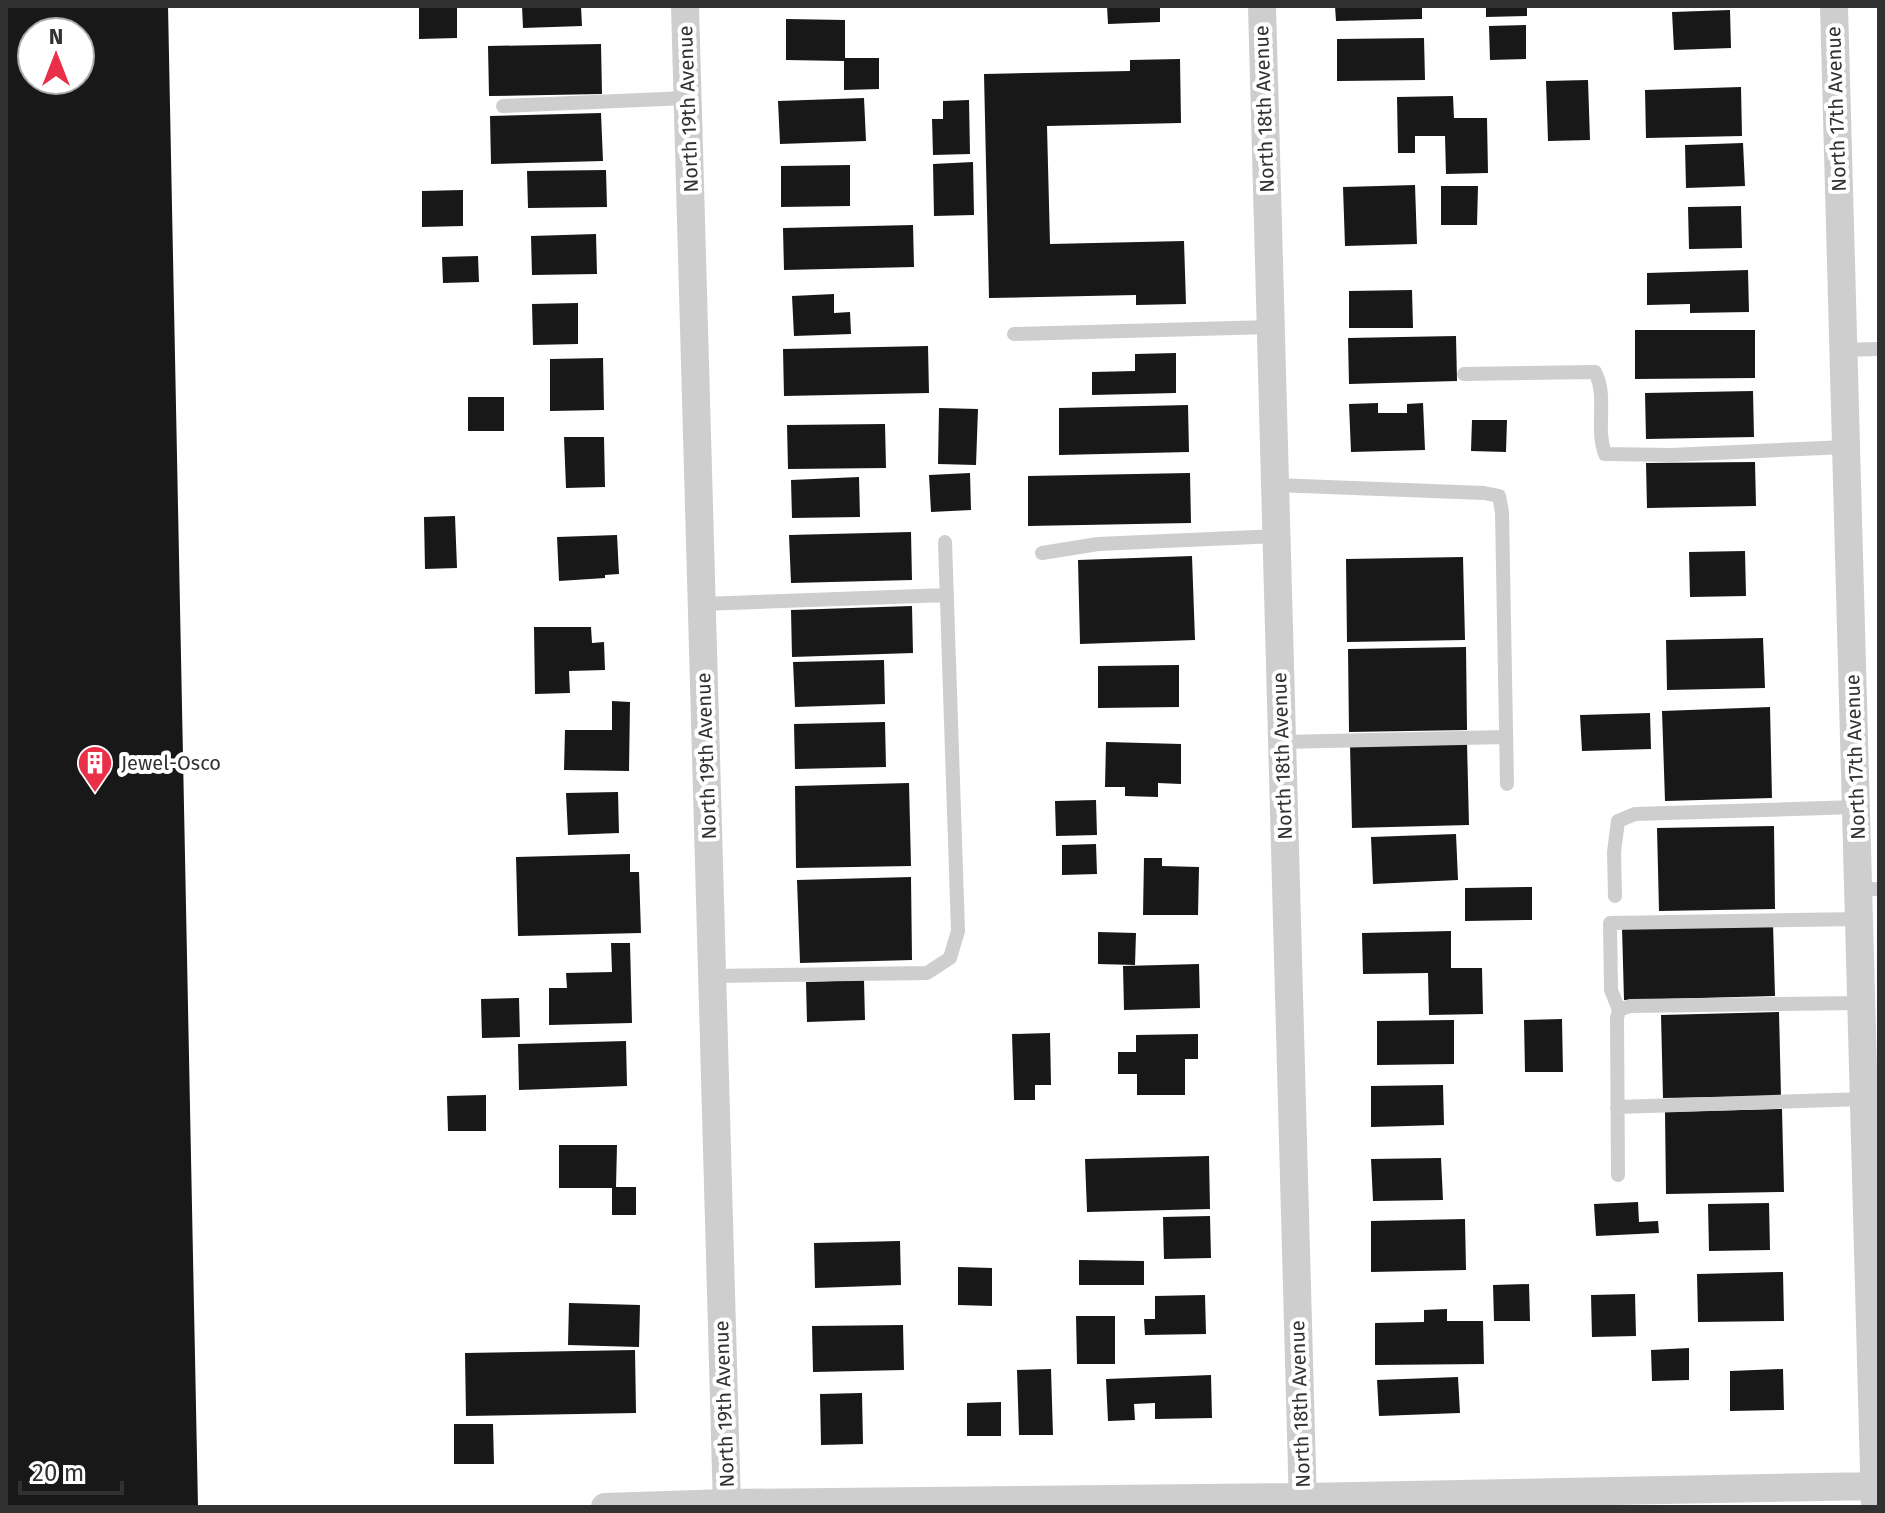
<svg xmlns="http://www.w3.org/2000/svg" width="1885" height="1513" font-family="'Fira Sans',sans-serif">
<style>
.building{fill:#181818;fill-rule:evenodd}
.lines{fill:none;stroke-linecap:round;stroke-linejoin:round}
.lane{stroke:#cecece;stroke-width:14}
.street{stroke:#cecece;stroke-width:28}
.labels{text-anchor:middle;stroke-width:8;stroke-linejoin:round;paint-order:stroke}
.street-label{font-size:20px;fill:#313131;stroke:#fff}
.poi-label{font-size:20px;fill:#313131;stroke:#fff;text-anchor:start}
</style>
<rect width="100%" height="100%" fill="#fff"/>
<!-- building -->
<path class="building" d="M6,6H168L198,1507H6ZM32,32H80V80H32Z
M419,6H457V38L419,39Z
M522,6H581L582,26L523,28Z
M1107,6H1160V22L1108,24Z
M1335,6H1422V19L1336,21Z
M1486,6H1527V16L1486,17Z
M1730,10L1731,48L1674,50L1672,12Z
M786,19L845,20V58H879V89L844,90V61L786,60Z
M1526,25V59L1490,60L1489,26Z
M1424,38L1425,80L1337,81V39Z
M601,44L602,94L489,96L488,46Z
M1180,59L1181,123L1047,126L1050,244L1184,241L1186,304L1136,305V295L989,298L984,74L1130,71V60Z
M1588,80L1590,140L1548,141L1546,81Z
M1741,87L1742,136L1646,138L1645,90Z
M1453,96L1454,118H1487L1488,173L1446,174L1445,136H1415V153H1398L1397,97Z
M864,98L866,141L780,144L778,101Z
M969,100L970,154L933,155L932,119H943V101Z
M601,113L603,161L491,164L490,116Z
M1743,143L1745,186L1686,188L1685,145Z
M973,162L974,215L934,216L933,164Z
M850,165V206L781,207V166Z
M606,170L607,207L528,208L527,171Z
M1415,185L1417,244L1345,246L1343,187Z
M1441,186H1478L1477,225H1441Z
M463,190V226L422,227V191Z
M1741,206L1742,248L1689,249L1688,207Z
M913,225L914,267L784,270L783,228Z
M596,234L597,274L532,275L531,236Z
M478,256L479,282L443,283L442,257Z
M1748,270L1749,312L1690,313V304L1647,305V273Z
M1412,290L1413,328H1349V291Z
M834,294V313L850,312L851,334L794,336L792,296Z
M578,303V344L533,345L532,304Z
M1635,330H1755V378L1635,379Z
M1456,336L1457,381L1349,384L1348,338Z
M928,346L929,393L784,396L783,349Z
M1176,353V393L1092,395V372L1135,371V354Z
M603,358L604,410L550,411V359Z
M1753,391L1754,437L1646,439L1645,393Z
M468,397H504V431H468Z
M1378,403V413H1407V404L1423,403L1425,450L1351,452L1349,404Z
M1188,405L1189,452L1059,455V408Z
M939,408L978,409L976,465L938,464Z
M1472,420H1507L1506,452L1471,451Z
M885,424L886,468L788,469L787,425Z
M564,437H604L605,487L566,488Z
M1755,462L1756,506L1647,508L1646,463Z
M970,473L971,510L931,512L929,475Z
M1190,473L1191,523L1028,526V476Z
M859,477L860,517L792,518L791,480Z
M455,516L457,568L425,569L424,517Z
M911,532L912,580L791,583L789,535Z
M617,535L619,574L605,575V578L559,581L557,537Z
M1745,551L1746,596L1690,597L1689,552Z
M1192,556L1195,640L1080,644L1078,560Z
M1463,557L1465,640L1347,642L1346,559Z
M912,606L913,653L792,657L791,610Z
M534,627H591L592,643L604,642L605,670L569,671L570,693L535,694Z
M1763,638L1765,688L1667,690L1666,640Z
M1466,647L1467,730L1349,732L1348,649Z
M884,660L885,704L795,707L793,662Z
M1179,665V707L1098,708V666Z
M612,701L630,702L629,771L564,770L565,730H612Z
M1770,707L1772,798L1665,801L1662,711Z
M1650,713L1651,749L1582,751L1580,715Z
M885,722L886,767L795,769L794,724Z
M1106,742L1181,744V784L1158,783V797L1125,796V787H1105Z
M1467,742L1469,825L1352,828L1350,745Z
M909,783L911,866L796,868L795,786Z
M618,792L619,833L568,835L566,793Z
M1096,800L1097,835L1056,836L1055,801Z
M1774,826L1775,909L1659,911L1657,828Z
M1456,834L1458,880L1373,884L1371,837Z
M1096,844L1097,874L1062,875V845Z
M630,854V872H639L641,933L518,936L516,857Z
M1144,858H1162V866L1199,867L1198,915H1143Z
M911,877L912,960L800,963L797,880Z
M1532,887V920L1465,921V888Z
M1773,923L1775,996L1624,1000L1622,927Z
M1451,931V968H1482L1483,1014L1429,1015L1428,973L1363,974L1362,933Z
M1098,932L1136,933L1135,965L1098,964Z
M611,943H630L632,1023L549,1025V988H567L566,973L612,972Z
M1199,964L1200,1008L1124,1010L1123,966Z
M864,980L865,1020L807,1022L806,982Z
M519,998L520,1037L482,1038L481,999Z
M1779,1012L1781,1096L1663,1098L1661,1015Z
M1562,1019L1563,1072H1525L1524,1020Z
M1454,1020V1064L1377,1065V1021Z
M1050,1033L1051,1085H1035V1100H1014L1012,1034Z
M1198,1034V1059H1185V1095H1137V1074H1118V1052H1136V1035Z
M626,1041L627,1086L519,1090L518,1044Z
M1443,1085L1444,1125L1371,1127V1086Z
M486,1095V1131H448L447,1096Z
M1782,1109L1784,1192L1666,1194L1665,1112Z
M559,1145H617L616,1187H636V1215H612V1188H559Z
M1209,1156L1210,1209L1087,1212L1085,1159Z
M1441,1158L1443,1200L1373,1201L1371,1159Z
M1638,1202L1639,1222L1658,1221L1659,1233L1596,1236L1594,1204Z
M1769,1203L1770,1250L1709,1251L1708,1204Z
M1210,1216L1211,1258L1164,1259L1163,1217Z
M1465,1219L1466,1270L1371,1272V1221Z
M900,1241L901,1285L815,1288L814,1243Z
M1079,1260L1144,1261V1285H1079Z
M958,1267L992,1268V1306L958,1305Z
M1783,1272L1784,1321L1698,1322L1697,1274Z
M1529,1284L1530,1321H1494L1493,1285Z
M1635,1294L1636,1336L1592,1337L1591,1295Z
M1205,1295L1206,1334L1145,1335L1144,1319H1155V1296Z
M569,1303L640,1305L639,1347L568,1345Z
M1447,1309V1321H1483L1484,1364L1375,1365V1323L1424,1322V1310Z
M1076,1316H1115V1364H1077Z
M903,1325L904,1370L813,1372L812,1326Z
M1689,1348V1380L1652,1381L1651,1350Z
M635,1350L636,1413L466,1416L465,1353Z
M1051,1369L1053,1435H1019L1017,1370Z
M1783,1369L1784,1410L1730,1411V1371Z
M1211,1375L1212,1418L1155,1419V1403L1134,1404L1135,1420L1108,1421L1106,1379Z
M1458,1377L1460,1413L1379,1416L1377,1380Z
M862,1393L863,1444L821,1445L820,1394Z
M1001,1402V1436H967V1403Z
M454,1424H493L494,1464H454Z"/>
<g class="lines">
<!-- lane -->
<path class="lane" d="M503,106L687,98
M1014,334L1270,327
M1843,350L1879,349
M1464,374L1595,372C1608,397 1595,427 1605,454L1671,455L1846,447
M1275,485L1484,493L1499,496L1502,512L1507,784
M1042,553L1098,544L1276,536
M702,604L947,595
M1282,742L1506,737
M1858,889H1879
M1615,896L1614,852L1618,821L1635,814L1856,807
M712,976L927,973L950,958L958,931L945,542
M1619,1010L1611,990L1610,923L1859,919
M1617,1107L1864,1099
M1618,1175L1617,1018L1619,1010L1630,1006L1861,1003"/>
<!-- street -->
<path class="street" d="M685,6L727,1507
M1262,6L1303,1507
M1834,6L1875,1507
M605,1507L727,1503L1302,1497L1875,1486"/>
</g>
<!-- icons -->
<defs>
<symbol id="building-pin" viewBox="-11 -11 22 30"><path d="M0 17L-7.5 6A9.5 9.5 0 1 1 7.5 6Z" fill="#ea3049" stroke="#fff"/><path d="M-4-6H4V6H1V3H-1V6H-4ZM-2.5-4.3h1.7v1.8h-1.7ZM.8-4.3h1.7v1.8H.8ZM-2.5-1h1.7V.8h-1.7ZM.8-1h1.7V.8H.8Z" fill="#fff"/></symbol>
</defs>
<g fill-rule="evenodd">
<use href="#building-pin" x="75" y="743" width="40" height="54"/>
</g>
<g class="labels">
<!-- street labels -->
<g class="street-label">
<text transform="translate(688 109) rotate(-92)" y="7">North 19th Avenue</text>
<text transform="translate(1264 109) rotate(-92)" y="7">North 18th Avenue</text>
<text transform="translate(1836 109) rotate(-92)" y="7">North 17th Avenue</text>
<text transform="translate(706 756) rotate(-92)" y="7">North 19th Avenue</text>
<text transform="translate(1282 756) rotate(-92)" y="7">North 18th Avenue</text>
<text transform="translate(1855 757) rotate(-92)" y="7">North 17th Avenue</text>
<text transform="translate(724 1404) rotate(-92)" y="7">North 19th Avenue</text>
<text transform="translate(1300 1404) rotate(-92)" y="7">North 18th Avenue</text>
</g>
<!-- poi labels -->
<g class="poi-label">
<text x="121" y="770">Jewel-Osco</text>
</g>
</g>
<!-- border -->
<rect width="1885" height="1513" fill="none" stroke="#313131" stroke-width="16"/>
<!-- north arrow -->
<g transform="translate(56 56)"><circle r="38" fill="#ffffff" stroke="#adadad" stroke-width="2"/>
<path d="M0-6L14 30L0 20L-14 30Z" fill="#ea3049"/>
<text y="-12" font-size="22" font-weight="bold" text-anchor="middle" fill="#313131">N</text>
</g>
<!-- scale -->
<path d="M20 1481v12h102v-12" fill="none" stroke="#313131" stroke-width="4"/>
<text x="32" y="1481" font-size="24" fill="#313131" stroke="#ffffff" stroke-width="6" paint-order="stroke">20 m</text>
</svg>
